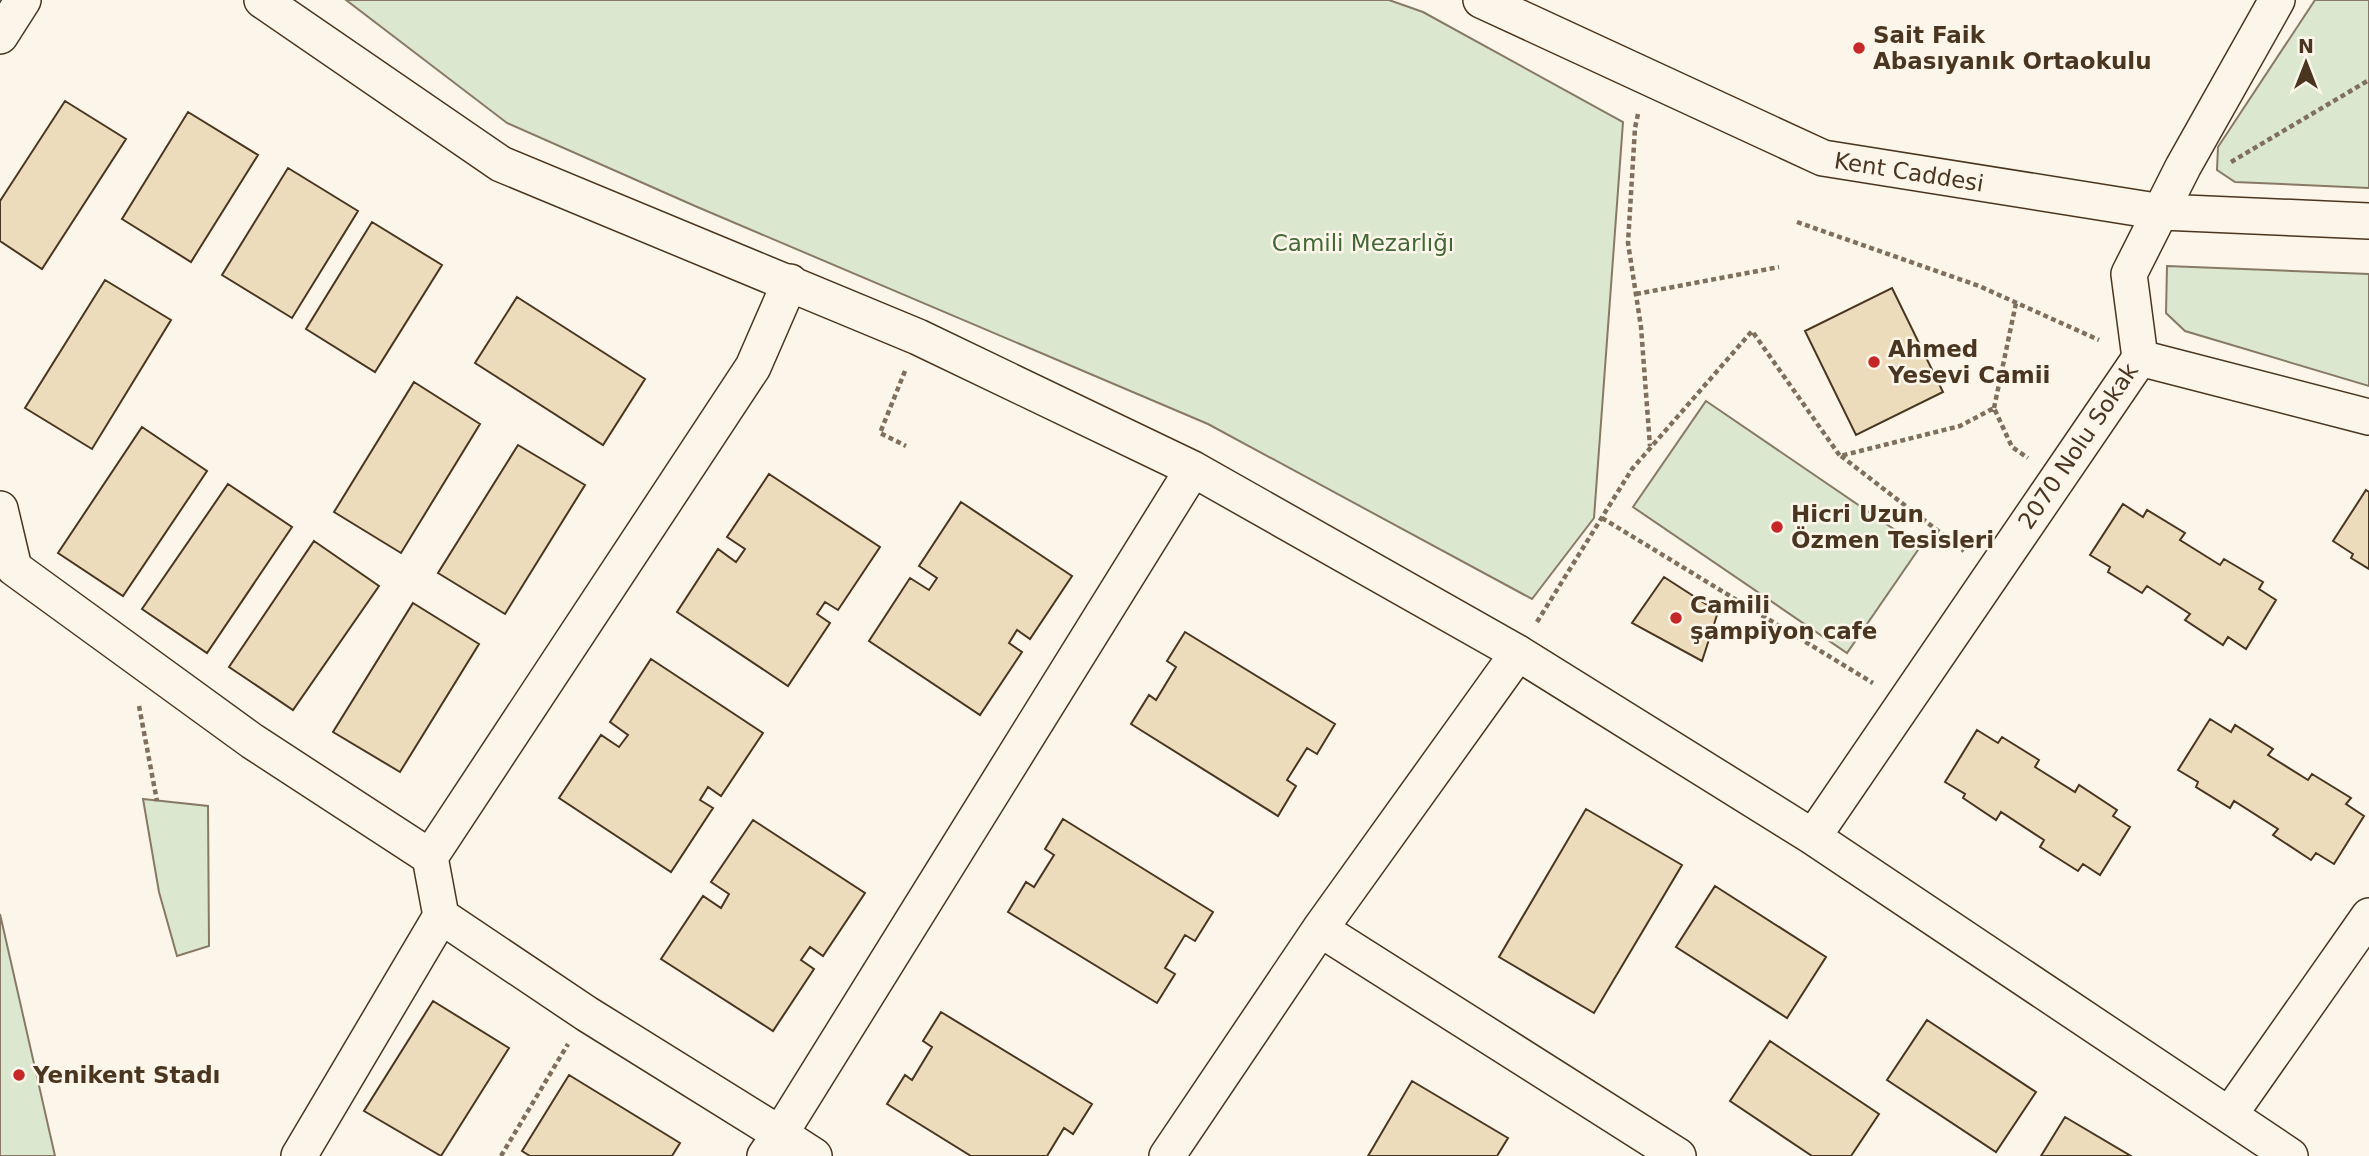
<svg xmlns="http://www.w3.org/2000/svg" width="2369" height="1156" font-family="'DejaVu Sans',sans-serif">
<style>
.green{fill:#dce7d0;stroke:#887966;stroke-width:2}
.building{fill:#ecdcbc;stroke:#4a3520;stroke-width:2}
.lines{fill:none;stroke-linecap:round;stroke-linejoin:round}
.minor-casing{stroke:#4a3520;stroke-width:38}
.path{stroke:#7f6f5c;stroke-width:4.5;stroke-dasharray:5 3.5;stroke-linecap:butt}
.minor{stroke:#fbf6e9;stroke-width:35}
.poi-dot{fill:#c62828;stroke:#fbf6e9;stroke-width:2.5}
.labels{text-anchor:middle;stroke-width:5;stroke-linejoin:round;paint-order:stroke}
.poi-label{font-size:23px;font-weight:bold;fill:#4a3520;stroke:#fbf6e9;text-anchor:start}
.street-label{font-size:23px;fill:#4a3520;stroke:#fbf6e9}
.park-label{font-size:23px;fill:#436837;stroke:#fbf6e9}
</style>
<rect width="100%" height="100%" fill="#fbf6e9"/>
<!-- green -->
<path class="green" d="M346,0H1389L1423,12L1623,122L1594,518L1532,599L1208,424L695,206L507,123Z
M2315,0H2369V188L2235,182L2217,170L2218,147Z
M2167,266L2369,274V386L2185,331L2166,313Z
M1706,401L1920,547L1847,653L1633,507Z
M143,799L208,806L209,946L177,956L159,892Z
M0,914L55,1156H0Z"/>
<!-- building -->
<path class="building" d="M65,101L126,139L42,269L0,241V201Z
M188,112L258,155L191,262L122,219Z
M288,168L358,211L292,318L222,275Z
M372,222L442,265L375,372L306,329Z
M105,280L171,320L92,449L25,408Z
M1892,288L1943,392L1856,435L1805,331Z
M517,297L645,379L603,445L475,363Z
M414,382L480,424L401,553L334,512Z
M142,427L207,471L123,596L58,553Z
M518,445L585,485L505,614L438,573Z
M769,474L880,547L838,610L825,602L817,614L830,623L788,686L677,612L718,549L736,562L745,549L727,537Z
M228,484L292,527L207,653L142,609Z
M2366,490L2369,492V569L2351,558L2353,554L2333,541Z
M961,502L1072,576L1030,639L1017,630L1009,643L1022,652L980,715L869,641L910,578L929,590L937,578L919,566Z
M2123,504L2143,517L2147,510L2185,533L2180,540L2220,565L2224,559L2263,582L2259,589L2276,600L2246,649L2228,637L2223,645L2185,620L2190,614L2147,586L2142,593L2108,572L2110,567L2090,555Z
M314,541L379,586L293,710L229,667Z
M1664,577L1718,612L1702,661L1632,623Z
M413,603L479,644L400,772L333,732Z
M1185,632L1335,724L1317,754L1307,748L1287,780L1296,786L1278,816L1131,724L1149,695L1156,700L1176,667L1167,661Z
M651,659L763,733L721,796L708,787L700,800L713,808L671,872L559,798L601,735L619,747L628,735L610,722Z
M2210,719L2231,732L2235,725L2273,749L2268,755L2308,780L2312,774L2351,798L2346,804L2364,816L2334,864L2316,853L2311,860L2273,835L2278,829L2234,801L2230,808L2196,787L2198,782L2178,770Z
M1977,730L1998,743L2002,737L2039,760L2035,767L2075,792L2079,785L2117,810L2113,816L2130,827L2100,875L2083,864L2078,871L2040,847L2044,840L2001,812L1996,820L1963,798L1965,794L1945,782Z
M1586,809L1682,865L1594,1013L1499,957Z
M1063,819L1213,912L1195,941L1185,935L1165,968L1175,974L1157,1003L1008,912L1026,882L1034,887L1054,855L1045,849Z
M753,820L865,893L823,956L810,947L801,960L814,969L773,1031L661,959L703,896L721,908L729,894L711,882Z
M1715,886L1826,957L1787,1018L1676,947Z
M433,1001L509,1048L441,1156L364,1111Z
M941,1012L1092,1104L1073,1134L1064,1128L1047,1156H971L887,1104L905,1075L912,1080L932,1047L923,1041Z
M1927,1020L2036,1092L1996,1152L1887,1080Z
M1770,1041L1879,1114L1851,1156H1812L1730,1101Z
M569,1075L680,1143L672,1156H530L522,1151Z
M1412,1081L1508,1138L1497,1156H1368Z
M2065,1117L2131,1156H2041Z"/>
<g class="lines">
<defs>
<path id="minor" d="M262,0L501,164L918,337L1193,469L1518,653L1813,837L2290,1156
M1481,0L1823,158L2162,212L2369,221
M0,36L23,0
M2140,358L2369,417
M0,509L14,568L252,741L430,857L441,916L587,1014L780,1134L765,1156
M1813,837L2140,358L2129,274L2183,167L2277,0
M430,857L753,367L790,282
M1320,929L1678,1156
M2230,1114L2369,916
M299,1156L441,916
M814,1156L780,1134L1193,469
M1167,1156L1320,929L1518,653"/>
</defs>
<!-- minor casing -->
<use href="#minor" class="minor-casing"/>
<!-- path -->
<path class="path" d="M1638,114L1635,128L1628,243L1641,327L1650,446
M2231,162L2369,80
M1797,222L1979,286L2099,340
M1636,294L1779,267
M905,371L880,433L906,446
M1994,408L2016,303
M1841,456L1964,551
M1602,518L1873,683
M1537,622L1632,469L1752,331L1840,456L1960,426L1994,408L2012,447L2028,458
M139,706L157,801
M501,1156L568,1044"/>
<!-- minor -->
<use href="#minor" class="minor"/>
</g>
<!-- markers -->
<g class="poi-dot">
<circle cx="1859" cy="48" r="7"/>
<circle cx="1874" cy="362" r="7"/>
<circle cx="1777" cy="527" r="7"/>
<circle cx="1676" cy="618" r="7"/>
<circle cx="19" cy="1075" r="7"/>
</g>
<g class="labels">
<!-- poi labels -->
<g class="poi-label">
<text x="1873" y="43">Sait Faik<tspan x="1873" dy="26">Abasıyanık Ortaokulu</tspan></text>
<text x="1888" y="357">Ahmed<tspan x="1888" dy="26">Yesevi Camii</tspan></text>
<text x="1791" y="522">Hicri Uzun<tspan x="1791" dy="26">Özmen Tesisleri</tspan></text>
<text x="1690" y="613">Camili<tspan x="1690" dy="26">şampiyon cafe</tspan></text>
<text x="33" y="1083">Yenikent Stadı</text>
</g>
<!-- street labels -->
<g class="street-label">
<text transform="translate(1909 172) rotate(9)" y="8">Kent Caddesi</text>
<text transform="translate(2078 446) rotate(-56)" y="8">2070 Nolu Sokak</text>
</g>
<!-- park labels -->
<g class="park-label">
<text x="1363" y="251">Camili Mezarlığı</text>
</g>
</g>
<!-- north arrow -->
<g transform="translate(2306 63)" stroke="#fbf6e9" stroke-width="5" paint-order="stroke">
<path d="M0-5L12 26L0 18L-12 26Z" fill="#4a3520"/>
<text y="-10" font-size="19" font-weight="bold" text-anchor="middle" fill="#4a3520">N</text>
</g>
</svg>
